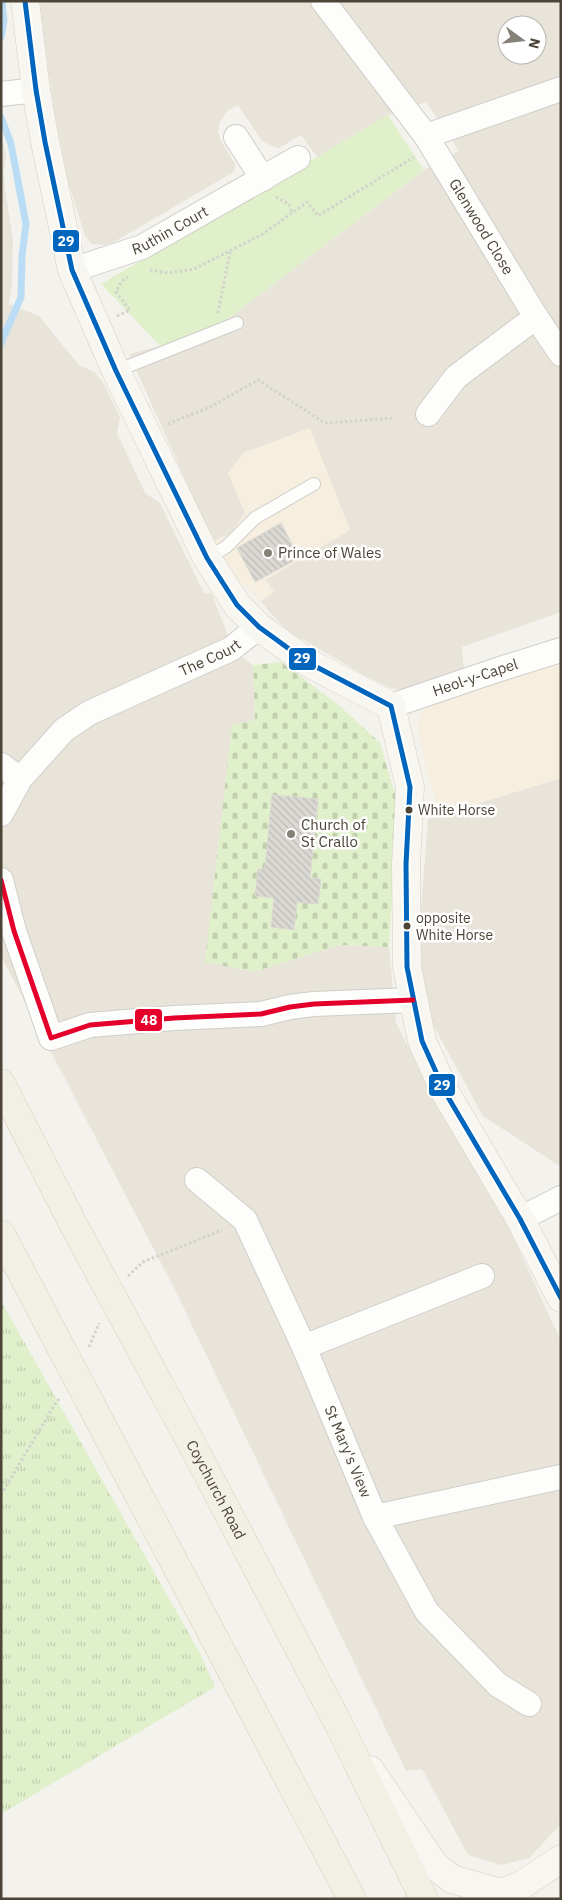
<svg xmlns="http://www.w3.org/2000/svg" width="562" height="1900" font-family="'IBM Plex Sans',sans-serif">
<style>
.residential{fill:#e8e4da;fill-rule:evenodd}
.commercial{fill:#f6eedf}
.grass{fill:url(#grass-tufts)}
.cemetery{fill:url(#cemetery-stones);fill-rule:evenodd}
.park{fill:#e0f0cb}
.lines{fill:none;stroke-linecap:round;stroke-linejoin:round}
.stream{stroke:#baddf5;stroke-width:7}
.building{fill:url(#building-back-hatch);stroke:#dcd9d3}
.lane-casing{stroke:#d0cec9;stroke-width:14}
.street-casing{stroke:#d0cec9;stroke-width:26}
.secondary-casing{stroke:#d4cfc3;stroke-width:29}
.primary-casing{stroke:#d8cfb9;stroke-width:29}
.path{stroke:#d3d2cb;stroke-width:3;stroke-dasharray:2.5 2.5;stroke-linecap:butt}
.lane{stroke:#fdfdfc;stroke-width:12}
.street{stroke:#fdfdfc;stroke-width:24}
.secondary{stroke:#f7f6f1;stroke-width:28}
.primary{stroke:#f2efe5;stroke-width:28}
.bus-1-casing{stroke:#fff;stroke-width:9}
.bus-2-casing{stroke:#fff;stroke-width:9}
.bus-1{stroke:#0065bd;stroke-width:5}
.bus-2{stroke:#e4002b;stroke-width:5}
.poi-dot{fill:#868177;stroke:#fff;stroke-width:2}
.bus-dot{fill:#4c4437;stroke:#fff;stroke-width:2}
.labels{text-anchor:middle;stroke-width:5;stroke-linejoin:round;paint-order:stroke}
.bus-label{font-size:14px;fill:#4c4437;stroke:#fff;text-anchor:start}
.street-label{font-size:15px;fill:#4c4437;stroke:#fff}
.poi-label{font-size:15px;fill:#4c4437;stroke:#fff;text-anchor:start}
.line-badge{stroke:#fff;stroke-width:2}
.badge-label{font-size:14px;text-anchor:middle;font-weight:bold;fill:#fff}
</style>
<defs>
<pattern id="grass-tufts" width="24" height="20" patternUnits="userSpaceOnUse" patternTransform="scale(1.25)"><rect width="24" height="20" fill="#e0f0cb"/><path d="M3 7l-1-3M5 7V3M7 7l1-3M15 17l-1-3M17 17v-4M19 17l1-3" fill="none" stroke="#c2cfaf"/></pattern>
<pattern id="cemetery-stones" width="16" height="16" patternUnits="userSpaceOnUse" patternTransform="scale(1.25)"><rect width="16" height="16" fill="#e0f0cb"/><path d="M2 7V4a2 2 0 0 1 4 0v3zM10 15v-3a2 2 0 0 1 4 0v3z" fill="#c2cfaf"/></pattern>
<pattern id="building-back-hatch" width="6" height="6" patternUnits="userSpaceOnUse" patternTransform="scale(1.25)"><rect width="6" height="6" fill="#dbd9d3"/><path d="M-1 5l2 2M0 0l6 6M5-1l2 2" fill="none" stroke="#bebbb6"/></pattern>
</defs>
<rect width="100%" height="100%" fill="#f3f2ed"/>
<!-- residential -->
<path class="residential" d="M39,1H561V612L462,647L464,671L407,691L390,688L362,674L290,632L269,612L261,601L274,592L265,580L350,530L228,473L245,513L230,534L213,541L129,354L160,346L222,323L424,170L459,151L426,102L388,115L317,157L301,135L279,148L272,146L262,141L238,105L227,111L220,122L218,132L220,139L235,164V169L232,173L114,242L104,245L92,244L85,236L68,182L55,116ZM507,25H537V55H507Z
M1,136L6,154L4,171L5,189L13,240L12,283L9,304L39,316L79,365L94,372L103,382L120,417L117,433L145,493L160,503L204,593L212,594L228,636L244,659L253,665L255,720L254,972L339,945L389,947L396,1023L439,1106L506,1222L561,1341V1812L559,1826L529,1858L501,1865L468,1855L422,1769L406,1771L174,1288L1,956Z
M561,778V1167L483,1116L431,1021L422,975L420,922L428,819Z"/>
<!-- commercial -->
<path class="commercial" d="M310,428L350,530L265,580L274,592L261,601L238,579L213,541L230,534L245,513L228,473L243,453Z
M561,659V778L439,815L425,764L417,724L421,711L436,699Z"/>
<!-- grass -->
<path class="grass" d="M1,1301L201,1655L215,1687L1,1814Z"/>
<!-- cemetery -->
<path class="cemetery" d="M281,662L341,707L380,743L398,804L389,947L339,945L254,972L205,962L232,725L255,720L253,665ZM272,795L318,800L310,878L321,879L318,904L297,902L294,930L272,927L274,898L255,896L258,869H265Z"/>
<!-- park -->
<path class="park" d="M388,115L424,170L222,323L160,346L101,284Z"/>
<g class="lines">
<!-- stream -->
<path class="stream" d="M1,37L4,20L2,1
M1,117L11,144L26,224L22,255L21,297L1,343"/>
</g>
<!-- building -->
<path class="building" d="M281,523L299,558L255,582L237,548Z
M272,795L318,799L310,878L321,879L318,904L297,902L294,930L271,927L274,898L255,896L258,869H265Z"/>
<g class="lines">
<defs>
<path id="lane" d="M116,371L237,323
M207,558L226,547L255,518L314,484"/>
<g id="street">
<path id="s1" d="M323,1L426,136L536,317L561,354"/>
<path d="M1,94L36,90"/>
<path d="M426,136L561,89"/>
<path d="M236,137L263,179"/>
<path id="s2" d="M72,270L142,247L298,158"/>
<path d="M428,414L456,377L536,317"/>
<path id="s3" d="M391,706L500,669L561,650"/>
<path d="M1,765L20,779"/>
<path id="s4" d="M1,814L20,779L64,730L89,713L231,649L259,627"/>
<path d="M1,880L14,931L51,1038L90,1025L174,1018L261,1014L290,1007L314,1004L413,1000"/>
<path id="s5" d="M197,1180L245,1220L304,1347L375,1517L427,1612L498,1685L529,1704"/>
<path d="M520,1219L561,1198"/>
<path d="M304,1347L482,1276"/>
<path d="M375,1517L561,1477"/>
</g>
<path id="secondary" d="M25,1L36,90L45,142L72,270L116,371L207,558L237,605L259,627L307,662L391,706L410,787L406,864L407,967L422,1041L445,1092L520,1219L561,1298
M370,1770L435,1866L452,1879L500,1893L520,1886L561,1859"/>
<g id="primary">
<path id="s6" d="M1,1083L71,1220L204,1467L339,1725L424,1899"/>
<path d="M1,1234L352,1899"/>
</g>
</defs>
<!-- lane casing -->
<use href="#lane" class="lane-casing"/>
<!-- street casing -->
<use href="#street" class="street-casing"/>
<!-- secondary casing -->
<use href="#secondary" class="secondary-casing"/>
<!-- primary casing -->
<use href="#primary" class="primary-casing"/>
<!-- path -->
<path class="path" d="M276,197L289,204L292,213
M150,270L169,273L194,269L263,234L307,202L318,216L414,157
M218,313L230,252
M117,316L130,310L116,292L121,282L128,277
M168,424L210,407L258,380L325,423L395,418
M128,1276L143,1262L222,1230
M89,1347L99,1323
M1,1495L55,1404L60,1398"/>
<!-- lane -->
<use href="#lane" class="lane"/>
<!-- street -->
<use href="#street" class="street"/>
<!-- secondary -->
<use href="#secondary" class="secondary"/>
<!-- primary -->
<use href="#primary" class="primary"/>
<defs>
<path id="bus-1" d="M25,1L36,90L45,142L72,270L116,371L207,558L237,605L259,627L307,662L391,706L410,787L406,864L407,967L422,1041L445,1092L520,1219L561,1298"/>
<path id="bus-2" d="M1,880L14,931L51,1038L90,1025L174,1018L261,1014L290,1007L314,1004L413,1000"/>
</defs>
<!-- bus-1 casing -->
<use href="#bus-1" class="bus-1-casing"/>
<!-- bus-2 casing -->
<use href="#bus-2" class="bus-2-casing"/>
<!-- bus-1 -->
<use href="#bus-1" class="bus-1"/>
<!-- bus-2 -->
<use href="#bus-2" class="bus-2"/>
</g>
<!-- markers -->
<g class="poi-dot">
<circle cx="268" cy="553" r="5"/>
<circle cx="291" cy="834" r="5"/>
</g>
<g class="bus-dot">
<circle cx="409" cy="810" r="4.5"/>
<circle cx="407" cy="926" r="4.5"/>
</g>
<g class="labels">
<!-- bus labels -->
<g class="bus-label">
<text x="418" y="815">White Horse</text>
<text x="416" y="923">opposite<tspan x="416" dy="17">White Horse</tspan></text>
</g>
<!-- street labels -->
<g class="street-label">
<text dy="5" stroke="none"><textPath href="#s1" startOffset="276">Glenwood Close</textPath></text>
<text dy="5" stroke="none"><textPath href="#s2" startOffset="106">Ruthin Court</textPath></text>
<text dy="5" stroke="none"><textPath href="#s4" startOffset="269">The Court</textPath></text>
<text dy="5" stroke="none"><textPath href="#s3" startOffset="89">Heol-y-Capel</textPath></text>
<text dy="5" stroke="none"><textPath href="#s5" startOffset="316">St Mary's View</textPath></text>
<text dy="5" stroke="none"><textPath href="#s6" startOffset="460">Coychurch Road</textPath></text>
</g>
<!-- poi labels -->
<g class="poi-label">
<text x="278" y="558">Prince of Wales</text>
<text x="301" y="830">Church of<tspan x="301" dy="17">St Crallo</tspan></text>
</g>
</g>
<g class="line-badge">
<rect x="52" y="229" width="28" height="24" rx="5" fill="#0065bd"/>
<rect x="288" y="647" width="29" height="24" rx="5" fill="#0065bd"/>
<rect x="134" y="1008" width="29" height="24" rx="5" fill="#e4002b"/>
<rect x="428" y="1073" width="28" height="24" rx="5" fill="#0065bd"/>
</g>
<g class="badge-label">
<text x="66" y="246">29</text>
<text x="302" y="663">29</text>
<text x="149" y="1025">48</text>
<text x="442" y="1090">29</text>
</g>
<!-- border -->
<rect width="562" height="1900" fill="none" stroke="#4c4437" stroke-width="5"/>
<!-- north arrow -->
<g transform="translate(522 40) rotate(105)"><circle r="24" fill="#ffffff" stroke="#b7b4af"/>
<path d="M0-4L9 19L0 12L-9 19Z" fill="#868177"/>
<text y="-8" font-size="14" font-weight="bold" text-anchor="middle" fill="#4c4437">N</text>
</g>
</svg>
